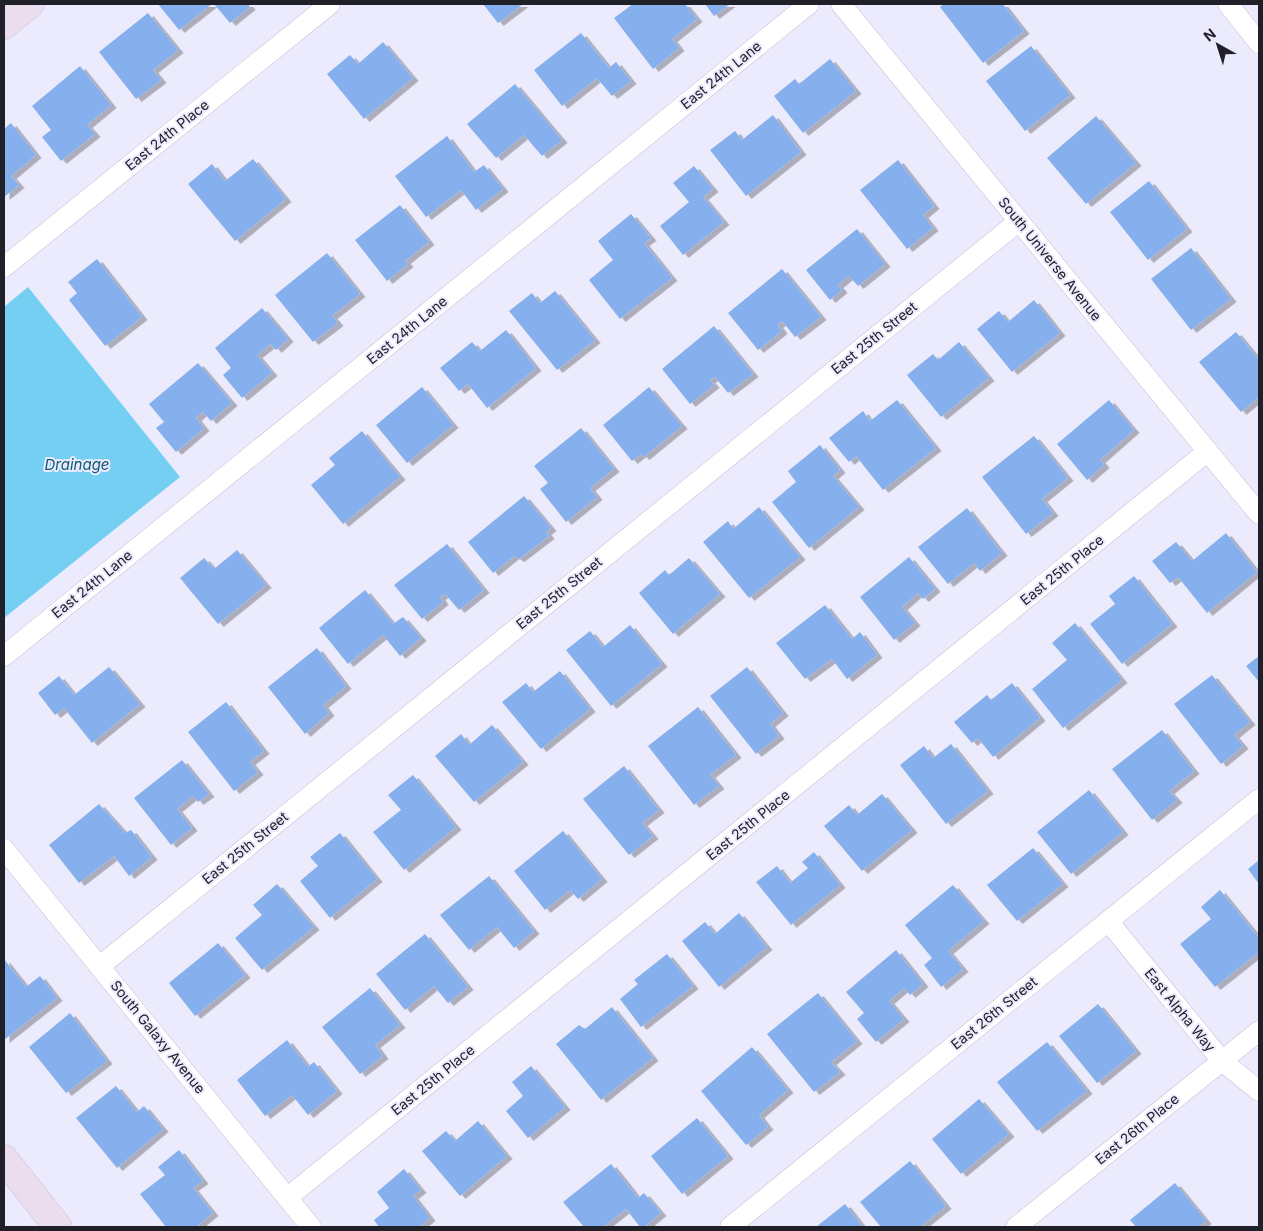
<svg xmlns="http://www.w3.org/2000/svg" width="1263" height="1231" font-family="Inter,sans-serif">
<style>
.water{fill:#75cff3}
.building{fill:#85b0ed;filter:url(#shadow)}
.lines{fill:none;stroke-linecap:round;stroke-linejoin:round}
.street-casing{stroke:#c1c0d5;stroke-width:21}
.secondary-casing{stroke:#c1c0d5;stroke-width:29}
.street{stroke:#fff;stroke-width:20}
.secondary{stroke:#ebddee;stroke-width:28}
.labels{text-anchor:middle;stroke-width:4;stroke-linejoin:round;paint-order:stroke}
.street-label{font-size:14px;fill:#202028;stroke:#ecebfd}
.water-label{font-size:15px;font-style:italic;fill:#0f5a72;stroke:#ecebfd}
</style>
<defs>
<filter id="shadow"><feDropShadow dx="5.5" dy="3" stdDeviation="0" flood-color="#0004"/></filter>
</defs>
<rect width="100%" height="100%" fill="#ecebfd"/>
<!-- water -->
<path class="water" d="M28,287L180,477L4,618V307Z"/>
<!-- building -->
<path class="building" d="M158,4H212L179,30Z
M214,4H248L250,7L230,23Z
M483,4H523L498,23Z
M633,4H685L697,19L672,39L679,48L653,69L614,18Z
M705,4H730L714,16Z
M944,4H1003L1024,31L983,63L940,7Z
M148,13L178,50L153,70L161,80L136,99L99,52Z
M581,33L609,68L616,62L631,81L612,96L597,78L562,106L534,70Z
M383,42L413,78L364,119L327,74L350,55L358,64Z
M1031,46L1070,95L1025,131L986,81Z
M830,59L856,91L803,133L774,96L795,79L799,84Z
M80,66L111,105L87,125L95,134L61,161L42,137L51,130L32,106Z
M515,84L562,140L542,156L524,135L496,158L467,124Z
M773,115L801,152L746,196L710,150L735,131L742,140Z
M1096,116L1136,163L1086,204L1047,158Z
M11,123L36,155L11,176L19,185L4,197V129Z
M447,136L474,172L484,165L503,189L476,210L461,190L426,217L395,176Z
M253,159L286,199L235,241L188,184L212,164L225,181Z
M898,160L934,206L923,215L933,228L907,249L860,190Z
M694,166L713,189L703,197L724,222L683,255L660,226L689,202L673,183Z
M1149,181L1187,229L1148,260L1110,212Z
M400,205L429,242L405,261L408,264L387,281L355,240Z
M631,214L651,238L644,243L672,278L620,319L589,280L613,260L598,241Z
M857,229L885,264L858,286L849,276L838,285L842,290L830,300L806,270Z
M1191,248L1231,299L1191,330L1151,279Z
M327,253L360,294L332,316L338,323L313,342L275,295Z
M97,259L142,317L105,346L69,300L77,293L68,282Z
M782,269L821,317L795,337L782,321L778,325L782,331L758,350L728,313Z
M555,291L595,340L557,370L509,311L532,293L540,303Z
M1034,300L1060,333L1012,372L977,329L999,311L1008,322Z
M262,308L288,339L276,350L271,344L257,355L272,373L242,398L223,375L231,368L215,348Z
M714,326L753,374L728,393L715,377L710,380L714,385L690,404L662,369Z
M506,330L536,368L487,408L468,384L459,391L440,368L472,342L480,351Z
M1236,332L1259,360V397L1241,412L1199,362Z
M959,342L989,378L941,417L907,375L933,354L938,360Z
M198,363L232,403L211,421L203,412L196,418L204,428L176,452L156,428L164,422L149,404Z
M422,387L453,425L407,463L376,425Z
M649,387L682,426L644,457L641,454L632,461L603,425Z
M897,400L936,448L883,490L856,456L849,462L829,438L863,411L870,421Z
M1109,400L1134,430L1100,460L1104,465L1087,480L1057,444Z
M581,428L614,469L590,488L597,497L566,522L540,489L548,483L534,466Z
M362,431L400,477L343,524L311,485L335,465L329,458Z
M1034,436L1068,478L1042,499L1053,513L1026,534L982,477Z
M820,445L840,470L833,476L859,507L809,548L772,502L796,482L788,471Z
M524,496L551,528L546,532L549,536L519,559L514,556L493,573L468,542Z
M759,507L800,557L749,598L703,542L728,521L733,529Z
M967,508L1002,553L980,571L974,563L948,584L918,547Z
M1226,533L1257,572L1207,613L1178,577L1170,583L1152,561L1176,542L1192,561Z
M447,544L484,590L459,610L445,594L440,597L443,602L422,619L394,585Z
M237,550L266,585L218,624L180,578L204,558L214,569Z
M909,557L935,589L923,599L918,593L902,607L915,623L894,640L860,597Z
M689,558L720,594L673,634L639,593L665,570L669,575Z
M1134,576L1172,624L1122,664L1090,624L1115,604L1109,596Z
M365,590L393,624L403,617L421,638L400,656L383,635L348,664L319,628Z
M825,605L852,639L860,632L877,655L847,679L832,659L805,679L776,643Z
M1075,623L1122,680L1063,728L1032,689L1067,660L1052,643Z
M630,625L662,664L611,706L566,650L590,631L603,647Z
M317,648L346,686L323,705L329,713L305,734L268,687Z
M1259,656V682L1246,666Z
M109,667L140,704L92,743L64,708L55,715L38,693L59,676L74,695Z
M747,667L783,713L770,724L779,736L756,754L710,696Z
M560,671L590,709L541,749L502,702L526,683L533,692Z
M1212,675L1250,722L1234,735L1243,746L1221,764L1174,704Z
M1012,683L1040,718L993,757L978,738L972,743L954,722L987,695L991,700Z
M226,702L264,751L250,762L258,772L234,791L188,732Z
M698,707L736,755L710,775L719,786L694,805L648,746Z
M492,725L523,762L474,802L435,756L461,734L469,745Z
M1162,730L1194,771L1169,791L1177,800L1152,820L1112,769Z
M951,744L988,791L946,824L900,765L924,746L933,758Z
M182,760L209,794L198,802L193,796L177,809L192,828L171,845L134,798Z
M624,766L659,810L642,823L653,836L629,855L583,799Z
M413,775L456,827L404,870L373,832L401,810L388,795Z
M1089,790L1123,832L1071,874L1037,832Z
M882,794L912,830L862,871L824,826L849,805L857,815Z
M99,804L125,833L131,830L152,857L129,876L114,856L79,883L49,845Z
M563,831L602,879L578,899L570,890L545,910L514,871Z
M340,833L377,879L330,918L300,881L318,866L310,857Z
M1033,848L1063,884L1017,921L987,885Z
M814,852L840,885L791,925L756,882L777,866L790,883L808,868L802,862Z
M1259,860V884L1248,869Z
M489,876L534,931L514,948L497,927L469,950L440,915Z
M277,884L314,927L262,970L235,938L262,915L253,905Z
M953,885L984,921L948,951L963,969L941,987L924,965L932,958L905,925Z
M1220,890L1259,938V952L1215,987L1180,944L1211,919L1201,907Z
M739,913L767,947L719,987L682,941L705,922L715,934Z
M425,934L468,987L448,1003L434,986L405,1010L376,974Z
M218,943L245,975L195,1016L169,983Z
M896,950L923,984L910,995L904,988L889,1001L904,1019L876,1042L857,1019L864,1013L846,992Z
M667,954L693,986L641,1027L620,999L638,984L634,980Z
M4,959L26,987L40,976L57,998L4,1040Z
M370,988L400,1025L375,1045L383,1056L360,1074L322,1027Z
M818,993L857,1041L831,1062L840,1072L814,1092L767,1034Z
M1098,1004L1136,1051L1097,1083L1059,1036Z
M612,1007L653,1058L601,1100L556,1044L579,1025L585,1029Z
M70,1013L107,1061L66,1093L29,1047Z
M287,1040L308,1067L314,1062L337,1091L308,1115L292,1095L265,1116L237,1080Z
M1047,1042L1087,1091L1037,1131L997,1082Z
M752,1047L788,1090L759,1115L768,1127L746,1145L701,1091Z
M531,1066L565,1107L528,1138L506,1111L523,1096L512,1082Z
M116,1086L137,1112L144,1106L163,1129L117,1168L76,1118Z
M979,1099L1009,1134L961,1174L932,1139Z
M697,1118L728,1156L682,1194L651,1156Z
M478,1121L507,1156L460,1196L422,1151L446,1131L455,1141Z
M179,1150L203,1181L193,1188L213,1213L196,1227H166L140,1194L165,1175L158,1167Z
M910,1161L946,1206L920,1227H881L860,1202Z
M611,1164L638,1198L644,1193L661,1213L644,1227H640L626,1209L603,1227H584L563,1202Z
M404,1169L421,1190L413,1196L430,1218L419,1227H379L374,1220L389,1208L377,1192Z
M1175,1183L1206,1221L1199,1227H1136L1130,1220Z
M845,1204L863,1227H816Z"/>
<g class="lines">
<defs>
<path id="street" d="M841,4L1259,514
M1228,4L1259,43
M4,267L330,4
M4,656L809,4
M4,849L311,1227
M1108,921L1222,1061L1259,1091
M100,966L1019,221
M287,1198L1208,451
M730,1227L1259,799
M1016,1227L1259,1031"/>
<path id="secondary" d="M4,25L30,4
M4,1159L58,1227"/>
</defs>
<!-- street casing -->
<use href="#street" class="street-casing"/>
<!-- secondary casing -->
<use href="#secondary" class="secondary-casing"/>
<!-- street -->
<use href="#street" class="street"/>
<!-- secondary -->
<use href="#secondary" class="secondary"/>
</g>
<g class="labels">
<!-- street labels -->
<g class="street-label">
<text transform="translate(721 75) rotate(-39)" y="5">East 24th Lane</text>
<text transform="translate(167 135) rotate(-39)" y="5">East 24th Place</text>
<text transform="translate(1050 259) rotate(51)" y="5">South Universe Avenue</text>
<text transform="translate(407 330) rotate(-39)" y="5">East 24th Lane</text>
<text transform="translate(874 338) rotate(-39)" y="5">East 25th Street</text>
<text transform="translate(1062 570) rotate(-39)" y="5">East 25th Place</text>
<text transform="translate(92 584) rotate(-39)" y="5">East 24th Lane</text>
<text transform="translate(559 593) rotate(-39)" y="5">East 25th Street</text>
<text transform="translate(748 825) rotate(-39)" y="5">East 25th Place</text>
<text transform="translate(245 848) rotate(-39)" y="5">East 25th Street</text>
<text transform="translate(1180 1010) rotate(51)" y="5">East Alpha Way</text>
<text transform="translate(994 1013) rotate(-39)" y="5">East 26th Street</text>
<text transform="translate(158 1037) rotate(51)" y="5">South Galaxy Avenue</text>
<text transform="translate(433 1080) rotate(-39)" y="5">East 25th Place</text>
<text transform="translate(1137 1129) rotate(-39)" y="5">East 26th Place</text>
</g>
<!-- water labels -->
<g class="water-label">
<text x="77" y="470">Drainage</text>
</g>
</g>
<!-- border -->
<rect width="1263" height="1231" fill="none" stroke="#202028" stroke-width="10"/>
<!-- north arrow -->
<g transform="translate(1218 45) rotate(321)" stroke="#ecebfd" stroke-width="4" paint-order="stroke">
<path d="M0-4L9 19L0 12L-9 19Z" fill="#202028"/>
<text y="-8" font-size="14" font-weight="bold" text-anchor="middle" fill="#202028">N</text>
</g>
</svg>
